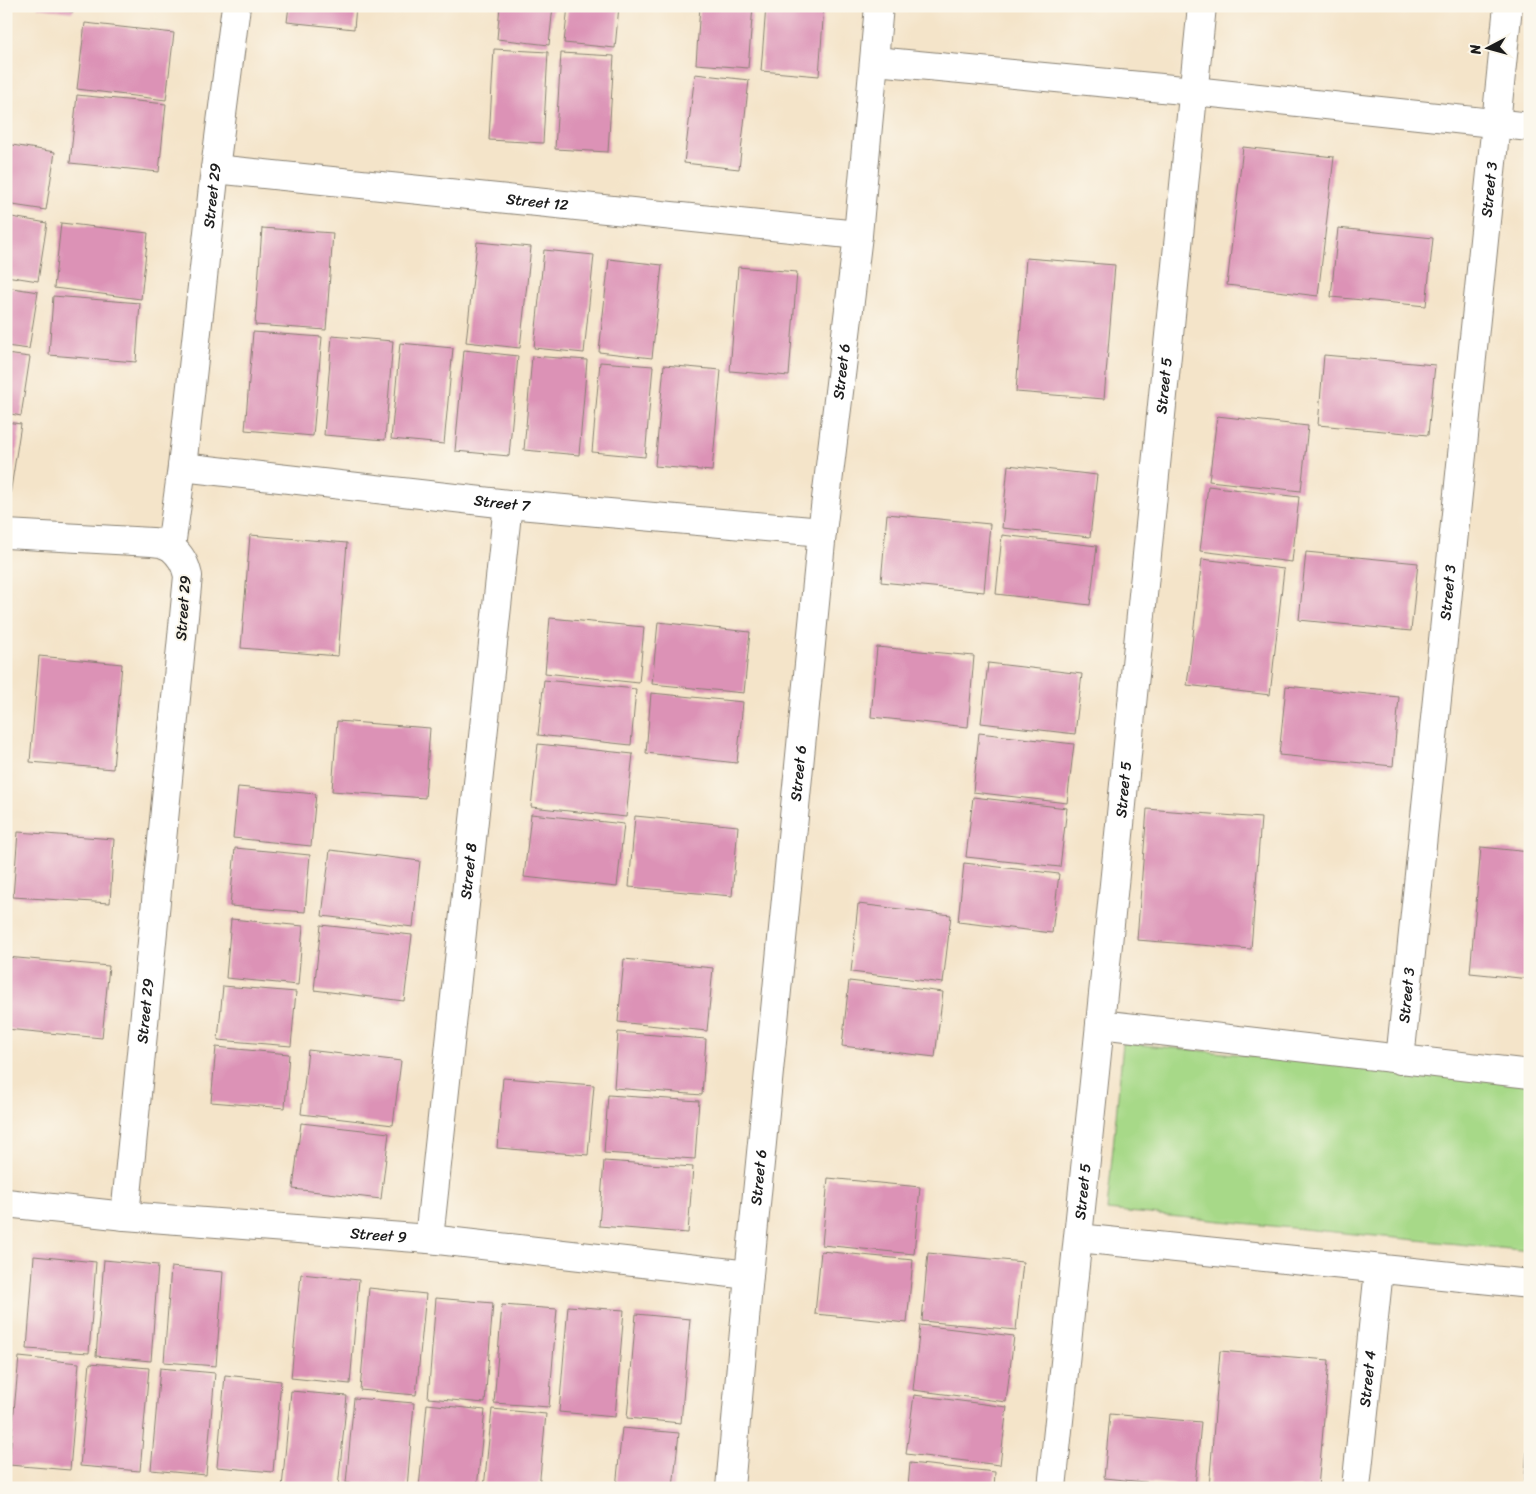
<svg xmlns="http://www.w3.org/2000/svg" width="1536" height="1494" font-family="Sriracha,sans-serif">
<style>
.green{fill:#a7d988;stroke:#627a52}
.building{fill:#dc92b6}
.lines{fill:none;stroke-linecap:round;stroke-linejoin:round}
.minor-casing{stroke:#888072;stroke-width:30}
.minor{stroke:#fff;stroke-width:28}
.labels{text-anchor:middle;stroke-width:4;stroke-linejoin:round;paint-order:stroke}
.street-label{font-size:15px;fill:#1c1c1c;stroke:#fbf7ec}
</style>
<rect width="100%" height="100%" fill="#fbf7ec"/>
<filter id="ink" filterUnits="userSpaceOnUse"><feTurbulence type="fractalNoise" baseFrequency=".02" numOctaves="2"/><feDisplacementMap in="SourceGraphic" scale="10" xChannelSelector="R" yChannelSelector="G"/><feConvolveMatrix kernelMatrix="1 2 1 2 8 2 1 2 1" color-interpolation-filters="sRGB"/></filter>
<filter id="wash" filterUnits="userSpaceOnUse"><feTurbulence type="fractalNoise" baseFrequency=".0096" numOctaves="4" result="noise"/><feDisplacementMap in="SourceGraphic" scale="20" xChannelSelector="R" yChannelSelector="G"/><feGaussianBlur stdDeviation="1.12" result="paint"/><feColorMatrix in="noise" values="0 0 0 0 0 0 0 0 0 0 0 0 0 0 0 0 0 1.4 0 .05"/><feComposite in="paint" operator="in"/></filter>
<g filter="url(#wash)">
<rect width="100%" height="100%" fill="#f4e4c9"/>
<!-- green -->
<path class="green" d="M1123,1043L1530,1083V1251L1107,1210Z"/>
<g id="blocks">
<!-- building -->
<path class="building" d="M38,6H74L73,12L38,8Z
M289,6H356L354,29L287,22Z
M500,6H553L549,45L497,39Z
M568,6H619L615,48L564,43Z
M700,6H753L748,68L696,64Z
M766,6H824L819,76L761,71Z
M85,23L174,33L166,100L77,89Z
M494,49L548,52L543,143L489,140Z
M561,53L614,56L608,152L555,149Z
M695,74L749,80L739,169L684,163Z
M77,95L166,104L159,172L70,163Z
M6,144L55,152L46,210L6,204Z
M1243,147L1334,157L1318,296L1227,285Z
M6,216L47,223L38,281L6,276Z
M61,223L148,233L141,299L54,288Z
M262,228L333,233L326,330L255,325Z
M1338,228L1433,238L1426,306L1331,297Z
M477,242L531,247L520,348L466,342Z
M544,250L594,255L584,353L534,348Z
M1026,258L1115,265L1104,399L1016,392Z
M609,259L662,265L652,358L599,352Z
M738,267L797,272L789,376L730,371Z
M6,287L38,292L29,349L6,346Z
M53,296L140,303L136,362L49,355Z
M253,332L322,337L313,436L245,430Z
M332,336L393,341L385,440L324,435Z
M400,343L453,348L444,444L391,439Z
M464,350L518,356L509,456L455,451Z
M6,354L30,357L21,416L6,413Z
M1324,355L1435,365L1428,435L1318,425Z
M532,356L587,360L579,455L524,450Z
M600,362L653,366L645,457L592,452Z
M664,365L721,370L712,471L655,466Z
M1217,416L1308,426L1301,491L1209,481Z
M6,422L21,424L10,495L6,494Z
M1008,465L1097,475L1090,537L1002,528Z
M1208,486L1299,497L1292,562L1200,551Z
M887,514L990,524L984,592L881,582Z
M250,535L347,543L338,656L241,648Z
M1002,535L1097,546L1090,605L996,594Z
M1306,552L1418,563L1411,631L1299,620Z
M1202,559L1284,569L1270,695L1187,685Z
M550,618L644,627L639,683L545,673Z
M658,622L750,632L744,693L652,684Z
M877,647L974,656L968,727L871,717Z
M39,656L122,664L113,769L30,762Z
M988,663L1082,674L1075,734L981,723Z
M544,680L636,689L631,745L538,735Z
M1286,686L1399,697L1393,766L1279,755Z
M651,693L743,702L737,763L646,753Z
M337,721L430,728L425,798L332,791Z
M979,733L1074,744L1067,803L973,792Z
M538,744L633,754L626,817L531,807Z
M238,787L316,794L311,846L233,838Z
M973,797L1067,808L1060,867L966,857Z
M1147,809L1261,818L1251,949L1137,940Z
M531,814L624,824L617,887L524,877Z
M635,816L738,826L732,896L629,887Z
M18,832L114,839L110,903L13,897Z
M1481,847L1530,852V979L1470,973Z
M235,848L310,855L305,912L230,906Z
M330,850L420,861L413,927L322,916Z
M964,863L1059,874L1052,933L958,922Z
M858,904L951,915L943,983L851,972Z
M231,919L303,926L298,985L226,978Z
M321,925L412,935L404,1001L314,990Z
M6,957L109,966L102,1038L6,1029Z
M624,959L713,968L707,1031L618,1022Z
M849,981L943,992L935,1057L842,1046Z
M223,986L296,992L291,1046L218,1040Z
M618,1032L706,1039L702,1095L614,1088Z
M216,1047L289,1054L285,1108L211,1102Z
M308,1050L401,1061L393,1125L301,1114Z
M503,1078L594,1085L588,1155L497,1148Z
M608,1095L699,1101L695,1159L604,1153Z
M301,1123L389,1133L381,1199L293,1189Z
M604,1161L693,1167L688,1233L599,1226Z
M828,1178L920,1187L914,1254L822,1245Z
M821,1251L913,1260L907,1323L815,1314Z
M928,1253L1023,1262L1016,1330L922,1321Z
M34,1256L96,1262L89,1353L27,1349Z
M104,1260L158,1265L151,1361L96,1356Z
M171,1267L223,1272L216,1366L164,1362Z
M301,1274L359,1280L350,1384L291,1378Z
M369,1288L426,1294L416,1395L360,1390Z
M436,1298L493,1303L485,1403L428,1398Z
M502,1305L557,1309L549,1407L494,1403Z
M568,1306L624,1310L615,1417L559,1412Z
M636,1314L690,1319L681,1423L627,1418Z
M920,1325L1014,1336L1006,1402L913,1390Z
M1220,1351L1329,1360L1318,1488H1209Z
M19,1357L79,1363L70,1470L9,1465Z
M90,1363L149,1368L140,1471L80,1466Z
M160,1368L215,1373L206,1475L151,1470Z
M225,1375L281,1381L273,1472L217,1467Z
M291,1391L347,1396L338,1488H282Z
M914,1395L1007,1407L1000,1465L906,1454Z
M354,1398L414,1403L407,1488L346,1483Z
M427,1404L485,1410L477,1488H419Z
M492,1409L546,1414L539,1488H484Z
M1110,1414L1201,1422L1195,1487L1104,1478Z
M622,1428L679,1433L673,1488H616Z
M1528,1435H1530V1488H1524Z
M910,1463L995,1472L994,1488H908Z"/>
</g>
</g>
<g filter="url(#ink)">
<use href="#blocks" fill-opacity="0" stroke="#888072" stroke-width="1"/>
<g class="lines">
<defs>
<g id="minor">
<path d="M875,61L1194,91L1530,127"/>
<path id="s1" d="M215,169L858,235"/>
<path id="s2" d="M182,467L508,504L822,532"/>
<path d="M6,534L152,542L161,543L171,547"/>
<path d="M1100,1024L1530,1074"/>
<path id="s3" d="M1400,1060L1508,6"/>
<path id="s4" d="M6,1203L125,1216L429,1239L749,1275"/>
<path id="s5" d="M125,1216L188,576C185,563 181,556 171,547L182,467L215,169L236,6"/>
<path d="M1078,1238L1530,1284"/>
<path id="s6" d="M429,1239L508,504"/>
<path id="s7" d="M730,1488L749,1275L822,532L858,235L879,6"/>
<path id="s8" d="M1052,1488L1100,1024L1202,6"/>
<path id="s9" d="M1356,1488L1379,1270"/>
</g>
</defs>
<!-- minor casing -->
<use href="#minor" class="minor-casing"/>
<!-- minor -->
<use href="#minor" class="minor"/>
</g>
</g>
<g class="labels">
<!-- street labels -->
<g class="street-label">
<text dy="5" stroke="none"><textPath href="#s3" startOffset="875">Street 3</textPath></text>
<text dy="5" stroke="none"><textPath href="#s5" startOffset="1031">Street 29</textPath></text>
<text dy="5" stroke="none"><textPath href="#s1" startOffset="324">Street 12</textPath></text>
<text dy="5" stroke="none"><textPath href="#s7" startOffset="1122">Street 6</textPath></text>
<text dy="5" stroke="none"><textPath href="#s8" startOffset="1108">Street 5</textPath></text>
<text dy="5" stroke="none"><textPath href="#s2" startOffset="322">Street 7</textPath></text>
<text dy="5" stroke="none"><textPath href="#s3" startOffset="470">Street 3</textPath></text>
<text transform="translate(183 608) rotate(-86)" y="5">Street 29</text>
<text dy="5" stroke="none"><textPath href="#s7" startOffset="718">Street 6</textPath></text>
<text dy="5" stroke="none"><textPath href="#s8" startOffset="702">Street 5</textPath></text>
<text dy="5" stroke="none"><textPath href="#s6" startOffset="370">Street 8</textPath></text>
<text dy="5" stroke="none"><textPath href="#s3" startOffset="65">Street 3</textPath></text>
<text dy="5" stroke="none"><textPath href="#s5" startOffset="206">Street 29</textPath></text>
<text dy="5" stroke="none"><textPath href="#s7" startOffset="312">Street 6</textPath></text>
<text dy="5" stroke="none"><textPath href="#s8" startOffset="298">Street 5</textPath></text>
<text dy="5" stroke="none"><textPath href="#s4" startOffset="374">Street 9</textPath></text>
<text dy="5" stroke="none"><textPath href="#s9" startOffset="110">Street 4</textPath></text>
</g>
</g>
<!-- margin -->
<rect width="1536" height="1494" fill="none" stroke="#fbf7ec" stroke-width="25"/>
<!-- north arrow -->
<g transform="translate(1488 48) rotate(264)" stroke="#fbf7ec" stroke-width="4" paint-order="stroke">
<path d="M0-4L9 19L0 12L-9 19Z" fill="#1c1c1c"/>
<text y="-8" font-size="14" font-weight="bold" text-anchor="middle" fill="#1c1c1c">N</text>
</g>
</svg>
